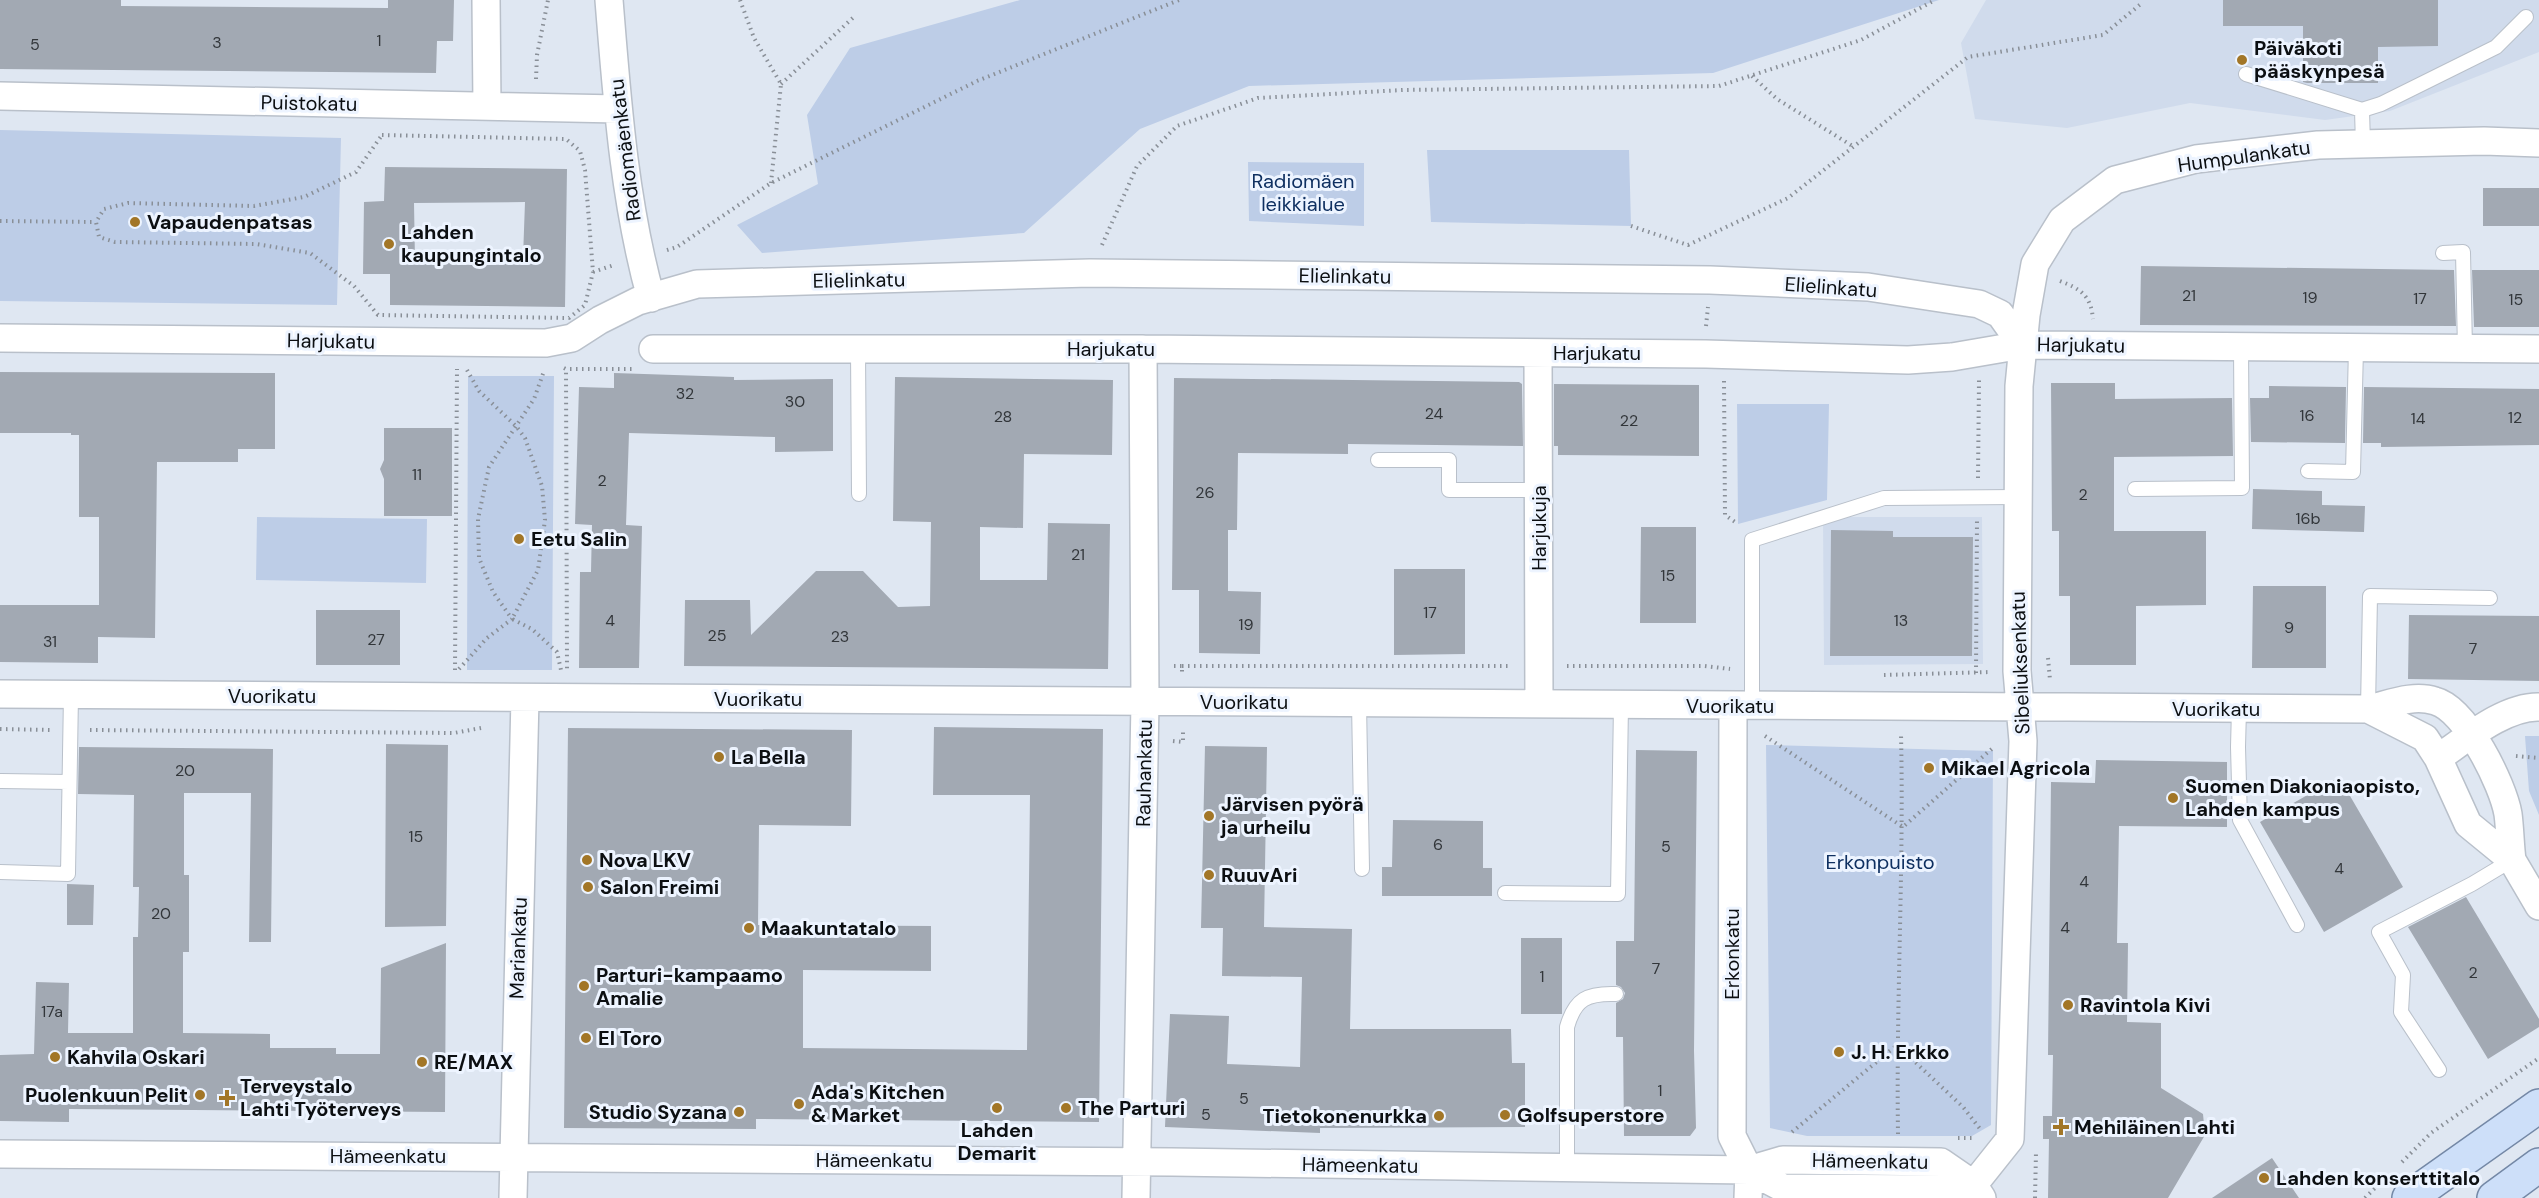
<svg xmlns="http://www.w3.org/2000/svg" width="2539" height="1198" font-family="'DM Sans',sans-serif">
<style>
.built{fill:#d0dbec}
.green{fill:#bdcde7}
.building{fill:#a2a9b3;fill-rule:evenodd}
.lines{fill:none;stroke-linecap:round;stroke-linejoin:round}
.lane-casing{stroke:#b9c0ca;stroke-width:16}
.street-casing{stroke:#b9c0ca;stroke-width:30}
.primary-casing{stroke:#7488a6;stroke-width:36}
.path{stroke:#898f97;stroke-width:4;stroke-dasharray:1.5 4.5;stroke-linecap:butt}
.lane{stroke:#fff;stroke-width:14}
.street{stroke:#fff;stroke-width:27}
.primary{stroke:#cddff9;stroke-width:33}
.poi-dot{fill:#a27627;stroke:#edf4ff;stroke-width:2}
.labels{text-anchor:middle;stroke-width:6;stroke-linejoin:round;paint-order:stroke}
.number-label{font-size:16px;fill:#32363a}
.poi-label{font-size:20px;font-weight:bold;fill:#0c0f12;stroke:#edf4ff;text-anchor:start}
.street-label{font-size:20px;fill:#0c0f12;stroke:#edf4ff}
.park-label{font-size:20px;fill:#0f3061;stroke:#edf4ff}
</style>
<rect width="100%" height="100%" fill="#dfe7f2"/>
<!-- built -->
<path class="built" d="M1986,0H2539V52L2390,111L2325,120L2190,103L2067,128L1975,119L1961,43Z
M1823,517H1982L1983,664L1824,665Z"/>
<!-- green -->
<path class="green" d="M1020,0H1939L1713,73L1249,86L1140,129L1024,233L762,253L737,225L818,184L807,115L850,48Z
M0,130L341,138L337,305L0,301Z
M1427,150H1629L1631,226L1431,222Z
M1248,162L1364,163V226L1249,221Z
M468,376H554L552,670H467Z
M1829,404L1827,500L1738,524L1737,404Z
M257,517L427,519L426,583L256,580Z
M2525,736H2539V815L2529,791Z
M1766,745L1993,751L1991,1125L1972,1136H1807L1770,1128Z"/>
<!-- building -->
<path class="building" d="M0,0H121V6L388,8V0H454L453,41H437L436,73L0,69Z
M2223,0H2438V46L2378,47V83H2307L2303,82V26H2223Z
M385,167L567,169L565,307L390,305V274H363L364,202L384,201ZM525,202L523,258L415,261L414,203Z
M2483,188H2539V226H2483Z
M2141,266L2454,270L2456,326L2140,325Z
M2472,270H2539V327H2474Z
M0,372L275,373V449H238V462H157L155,638L98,637V663L0,662V605H99V517H79V435H71V433H0Z
M614,373L734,377V380L833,379V451L775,452V437L629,433L626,525L642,526L639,668H579L580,572H591L592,525L575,524L579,387L614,388Z
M895,377L1113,380L1112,455L1024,454L1023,528L980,527V580H1047L1048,523L1110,524L1108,669L684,666L685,600H750L751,635L816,571H863L898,607L930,606L931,522L893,521Z
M1174,378L1519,382L1522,384L1523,446L1348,444V454L1238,453L1237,530H1228V591L1261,592L1260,654L1199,653V590H1172Z
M2051,383H2115V399L2232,398L2233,456L2114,457V531H2206V605L2136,606V665H2070V596H2059V531H2052Z
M1554,384L1699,385V456L1558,455V446H1554Z
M2269,386L2346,387L2345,443L2251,442L2250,398H2269Z
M2364,387L2539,389V445L2381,447V443H2363Z
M384,428H452V516H384V479L380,469L384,460Z
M2253,489L2322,491V505L2365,506L2364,532L2252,529Z
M1641,527H1696V623H1640Z
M1831,530L1893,531V537H1973L1972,656H1830Z
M1394,569H1465V654L1394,655Z
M2253,586H2326V668H2252Z
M316,610H400V665H316Z
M2409,615L2539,616V681L2408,679Z
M934,727L1103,729L1099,1122L756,1119V1129L564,1128L568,728L852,730L851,826L759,825L758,925L931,926V971L803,970V1048L1027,1050L1030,795H933Z
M386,744L448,745L446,926L385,927Z
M1205,746L1267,747L1264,927L1352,929L1350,1029H1511L1512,1063H1525V1127L1320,1128V1133L1165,1127L1170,1014L1229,1016L1227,1064L1300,1067L1302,977L1222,976L1223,928H1201Z
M79,747L273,749L271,942H249L251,793H184V875H189V952H183V1033L270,1034V1048H336V1054H380L381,968L446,943L445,1112L69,1109V1122L0,1121V1055L34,1054L36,982L69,983L68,1033H133V937H138L139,887H133L134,795L78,794Z
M1636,750L1697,751L1694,1051L1696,1128L1690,1136H1624L1623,1037H1616V1003L1623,999L1625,993L1621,987L1616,985V941H1634Z
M2096,760L2227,762V827L2119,826L2117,943H2128L2127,1022L2161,1023V1088L2203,1114L2205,1135L2168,1198H2048L2049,1139H2043V1116H2052L2053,1055H2048L2051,782L2095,783Z
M2339,777L2403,887L2324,932L2260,822Z
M1393,820L1483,821V868H1492V896H1382V867H1392Z
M67,884L94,885L93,925H67Z
M2466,897L2539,1019V1027L2488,1059L2408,927Z
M1521,938H1562V1014H1521Z
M2272,1158L2299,1198H2212Z"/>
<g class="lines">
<defs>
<path id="lane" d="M2246,74L2362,110
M2363,145L2362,110L2381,104L2496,47L2526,17
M2443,253L2463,252L2465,349
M858,349L859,494
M1378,460H1449V490H1538
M2308,471L2353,472L2356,348
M2135,489L2242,488L2241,347
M1359,703L1362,869
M1752,706V540L1884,498L2018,497
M2239,709L2238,747L2240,820L2297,925
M2368,709L2370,596L2490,598
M1,781L69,782
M0,872L68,874L71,695
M1505,893L1618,894L1621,705
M2439,1070L2401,1012L2403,975L2379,932L2472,884L2512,860
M1567,1168V1027C1575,999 1587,993 1616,994"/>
<path id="street" d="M486,0L487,106
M609,0C617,99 624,201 651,298
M0,96L618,109
M0,338L546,343L572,338L600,320L638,301L697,284L1090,273L1710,280L1868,287L1979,304L2000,314L2022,345
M653,349H1143L1706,354L1908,360L1952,357L2022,345L2539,349
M1538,353L1539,704
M0,694L2368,709C2390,704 2413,694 2435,701C2466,709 2503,785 2508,814C2510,829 2510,845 2512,860
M1733,706L1732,1136L1749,1170L1748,1198
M2368,709L2425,738L2438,758L2468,824L2512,860L2539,906
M2438,758C2466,739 2505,706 2539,707
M0,1154L1172,1162L1749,1170L1783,1160L1941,1162L1973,1184L1982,1198
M1749,1170L1783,1188L1937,1189L1973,1184
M513,1198L525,698
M1136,1198L1145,702L1143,349
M1963,1198L2010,1139L2023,741L2017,671L2019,386L2026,315L2035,264L2062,220L2115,180L2196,159L2318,145L2484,141L2539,143"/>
<path id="primary" d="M2409,1198L2539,1106
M2494,1198L2539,1165"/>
</defs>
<!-- lane casing -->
<use href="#lane" class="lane-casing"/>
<!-- street casing -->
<use href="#street" class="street-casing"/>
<!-- primary casing -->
<use href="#primary" class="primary-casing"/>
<!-- path -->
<path class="path" d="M740,0L754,38L781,84L771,183
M1752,76L1777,99L1854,147
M536,79L537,55L548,0
M781,84L856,15
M382,135L566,139L580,151L585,170L593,272L585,305L569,318L378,315L354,286L310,253L256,244L115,242L99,237L96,222L104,209L128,203L254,206L304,197L356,172Z
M0,221L96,222
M1631,226L1688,245L1788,198L1968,57L2103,35L2142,3
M1102,245L1137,166L1177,126L1258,98L1403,90L1719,86L1861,40L1935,0
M667,250L677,247L771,183L977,81L1179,0
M593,272L614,265
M2060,281C2081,289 2091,296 2093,319
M1706,326L1708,307
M564,368L566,369L567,672
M570,369H635
M467,370L479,391L516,426L525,438L542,486L545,520L538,570L512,619L532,629L557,652L561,670
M1724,381L1725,515L1738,524
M1978,478L1979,380
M2048,658L2050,680
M1174,666H1182V674
M1182,666H1511
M1567,666H1705L1730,669
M459,669L487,638L512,619L493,592L479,558L478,519L489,467L534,399L544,371
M455,670L457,369
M1976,673L1977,518
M1884,675L1991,672
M0,729L50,730
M90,730L454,733L481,728
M1765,736L1903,827L1995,746
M1173,741L1183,742V730
M2516,756L2539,758
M1792,1132L1897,1045L1963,1107L1981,1130
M1898,1134C1896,1001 1904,867 1901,734
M1958,1138H1974
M2402,1162L2431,1133L2539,1058
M2035,1198L2036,1152
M2365,1198L2381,1182"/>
<!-- lane -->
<use href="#lane" class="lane"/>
<!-- street -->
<use href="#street" class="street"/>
<!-- primary -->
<use href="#primary" class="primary"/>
</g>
<!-- markers -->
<g class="poi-dot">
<circle cx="2242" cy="60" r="6"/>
<circle cx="135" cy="222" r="6"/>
<circle cx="389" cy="244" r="6"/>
<circle cx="519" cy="539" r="6"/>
<circle cx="719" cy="757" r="6"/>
<circle cx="1929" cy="768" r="6"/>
<circle cx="2173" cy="798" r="6"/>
<circle cx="1209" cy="816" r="6"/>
<circle cx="587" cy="860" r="6"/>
<circle cx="1209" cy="875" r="6"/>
<circle cx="588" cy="887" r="6"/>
<circle cx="749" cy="928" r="6"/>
<circle cx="584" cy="986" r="6"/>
<circle cx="2068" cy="1005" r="6"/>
<circle cx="586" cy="1038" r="6"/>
<circle cx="1839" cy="1052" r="6"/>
<circle cx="55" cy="1057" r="6"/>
<circle cx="422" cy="1062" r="6"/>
<circle cx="200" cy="1095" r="6"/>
<path d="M224 1089h6v6h6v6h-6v6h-6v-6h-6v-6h6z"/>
<circle cx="799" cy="1104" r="6"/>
<circle cx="997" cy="1108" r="6"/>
<circle cx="1066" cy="1108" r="6"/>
<circle cx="739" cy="1112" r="6"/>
<circle cx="1505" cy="1115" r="6"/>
<circle cx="1439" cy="1116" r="6"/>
<path d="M2058 1118h6v6h6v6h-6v6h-6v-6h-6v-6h6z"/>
<circle cx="2264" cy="1178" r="6"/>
</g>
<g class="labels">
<!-- number labels -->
<g class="number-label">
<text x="379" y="46">1</text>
<text x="217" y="48">3</text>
<text x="35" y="50">5</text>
<text x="2189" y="301">21</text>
<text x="2310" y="303">19</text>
<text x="2420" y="304">17</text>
<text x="2516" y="305">15</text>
<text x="685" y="399">32</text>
<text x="795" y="407">30</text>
<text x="1434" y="419">24</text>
<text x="2307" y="421">16</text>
<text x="1003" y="422">28</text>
<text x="2515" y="423">12</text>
<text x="2418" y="424">14</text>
<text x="1629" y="426">22</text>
<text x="417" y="480">11</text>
<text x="602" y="486">2</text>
<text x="1205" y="498">26</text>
<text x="2083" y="500">2</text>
<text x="2308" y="524">16b</text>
<text x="1078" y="560">21</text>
<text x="1668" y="581">15</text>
<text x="1430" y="618">17</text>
<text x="610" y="626">4</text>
<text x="1901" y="626">13</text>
<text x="1246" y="630">19</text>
<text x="2289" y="633">9</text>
<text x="717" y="641">25</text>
<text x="840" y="642">23</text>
<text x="376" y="645">27</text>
<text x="50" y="647">31</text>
<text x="2473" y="654">7</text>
<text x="185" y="776">20</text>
<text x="416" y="842">15</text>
<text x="1438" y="850">6</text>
<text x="1666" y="852">5</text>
<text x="2339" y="874">4</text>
<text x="2084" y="887">4</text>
<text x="161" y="919">20</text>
<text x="2065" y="933">4</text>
<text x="1656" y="974">7</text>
<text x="2473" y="978">2</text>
<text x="1542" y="982">1</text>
<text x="52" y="1017">17a</text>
<text x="1660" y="1096">1</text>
<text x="1244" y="1104">5</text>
<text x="1206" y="1120">5</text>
</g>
<!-- poi labels -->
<g class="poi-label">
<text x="2254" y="55">Päiväkoti<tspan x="2254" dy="23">pääskynpesä</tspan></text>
<text x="147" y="229">Vapaudenpatsas</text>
<text x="401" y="239">Lahden<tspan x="401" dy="23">kaupungintalo</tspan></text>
<text x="531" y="546">Eetu Salin</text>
<text x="731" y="764">La Bella</text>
<text x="1941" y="775">Mikael Agricola</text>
<text x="2185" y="793">Suomen Diakoniaopisto,<tspan x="2185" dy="23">Lahden kampus</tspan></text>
<text x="1221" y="811">Järvisen pyörä<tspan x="1221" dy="23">ja urheilu</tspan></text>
<text x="599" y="867">Nova LKV</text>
<text x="1221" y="882">RuuvAri</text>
<text x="600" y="894">Salon Freimi</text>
<text x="761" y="935">Maakuntatalo</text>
<text x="596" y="982">Parturi-kampaamo<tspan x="596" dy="23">Amalie</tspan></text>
<text x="2080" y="1012">Ravintola Kivi</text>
<text x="598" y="1045">El Toro</text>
<text x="1851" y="1059">J. H. Erkko</text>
<text x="67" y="1064">Kahvila Oskari</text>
<text x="434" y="1069">RE/MAX</text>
<text x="240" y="1093">Terveystalo<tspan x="240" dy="23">Lahti Työterveys</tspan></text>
<text x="811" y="1099">Ada's Kitchen<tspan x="811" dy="23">&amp; Market</tspan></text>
<text x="188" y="1102" text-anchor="end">Puolenkuun Pelit</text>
<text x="1078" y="1115">The Parturi</text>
<text x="727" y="1119" text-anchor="end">Studio Syzana</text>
<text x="1517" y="1122">Golfsuperstore</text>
<text x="1427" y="1123" text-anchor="end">Tietokonenurkka</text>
<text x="2074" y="1134">Mehiläinen Lahti</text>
<text x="997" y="1137" text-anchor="middle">Lahden<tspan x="997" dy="23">Demarit</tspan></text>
<text x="2276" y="1185">Lahden konserttitalo</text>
</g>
<!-- street labels -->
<g class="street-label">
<text transform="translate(309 103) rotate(1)" y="7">Puistokatu</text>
<text transform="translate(625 150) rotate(-97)" y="7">Radiomäenkatu</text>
<text transform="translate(2244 156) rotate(-8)" y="7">Humpulankatu</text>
<text transform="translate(1345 276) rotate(1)" y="7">Elielinkatu</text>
<text transform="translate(859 280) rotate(-1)" y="7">Elielinkatu</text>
<text transform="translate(1831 287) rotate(4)" y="7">Elielinkatu</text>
<text transform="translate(331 341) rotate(1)" y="7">Harjukatu</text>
<text transform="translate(2081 345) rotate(1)" y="7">Harjukatu</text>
<text x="1111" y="356">Harjukatu</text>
<text x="1597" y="360">Harjukatu</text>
<text transform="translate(1539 528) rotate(-90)" y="7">Harjukuja</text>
<text transform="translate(2020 663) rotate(-92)" y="7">Sibeliuksenkatu</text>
<text x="272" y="703">Vuorikatu</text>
<text x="758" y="706">Vuorikatu</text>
<text x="1244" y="709">Vuorikatu</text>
<text x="1730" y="713">Vuorikatu</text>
<text x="2216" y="716">Vuorikatu</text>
<text transform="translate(1144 773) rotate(-89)" y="7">Rauhankatu</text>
<text transform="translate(518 948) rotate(-88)" y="7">Mariankatu</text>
<text transform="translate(1732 954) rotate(-90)" y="7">Erkonkatu</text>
<text x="388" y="1163">Hämeenkatu</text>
<text x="874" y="1167">Hämeenkatu</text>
<text transform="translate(1870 1161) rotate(1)" y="7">Hämeenkatu</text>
<text transform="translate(1360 1165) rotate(1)" y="7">Hämeenkatu</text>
</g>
<!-- park labels -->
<g class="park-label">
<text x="1303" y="188">Radiomäen<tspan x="1303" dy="23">leikkialue</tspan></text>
<text x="1880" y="869">Erkonpuisto</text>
</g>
</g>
</svg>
